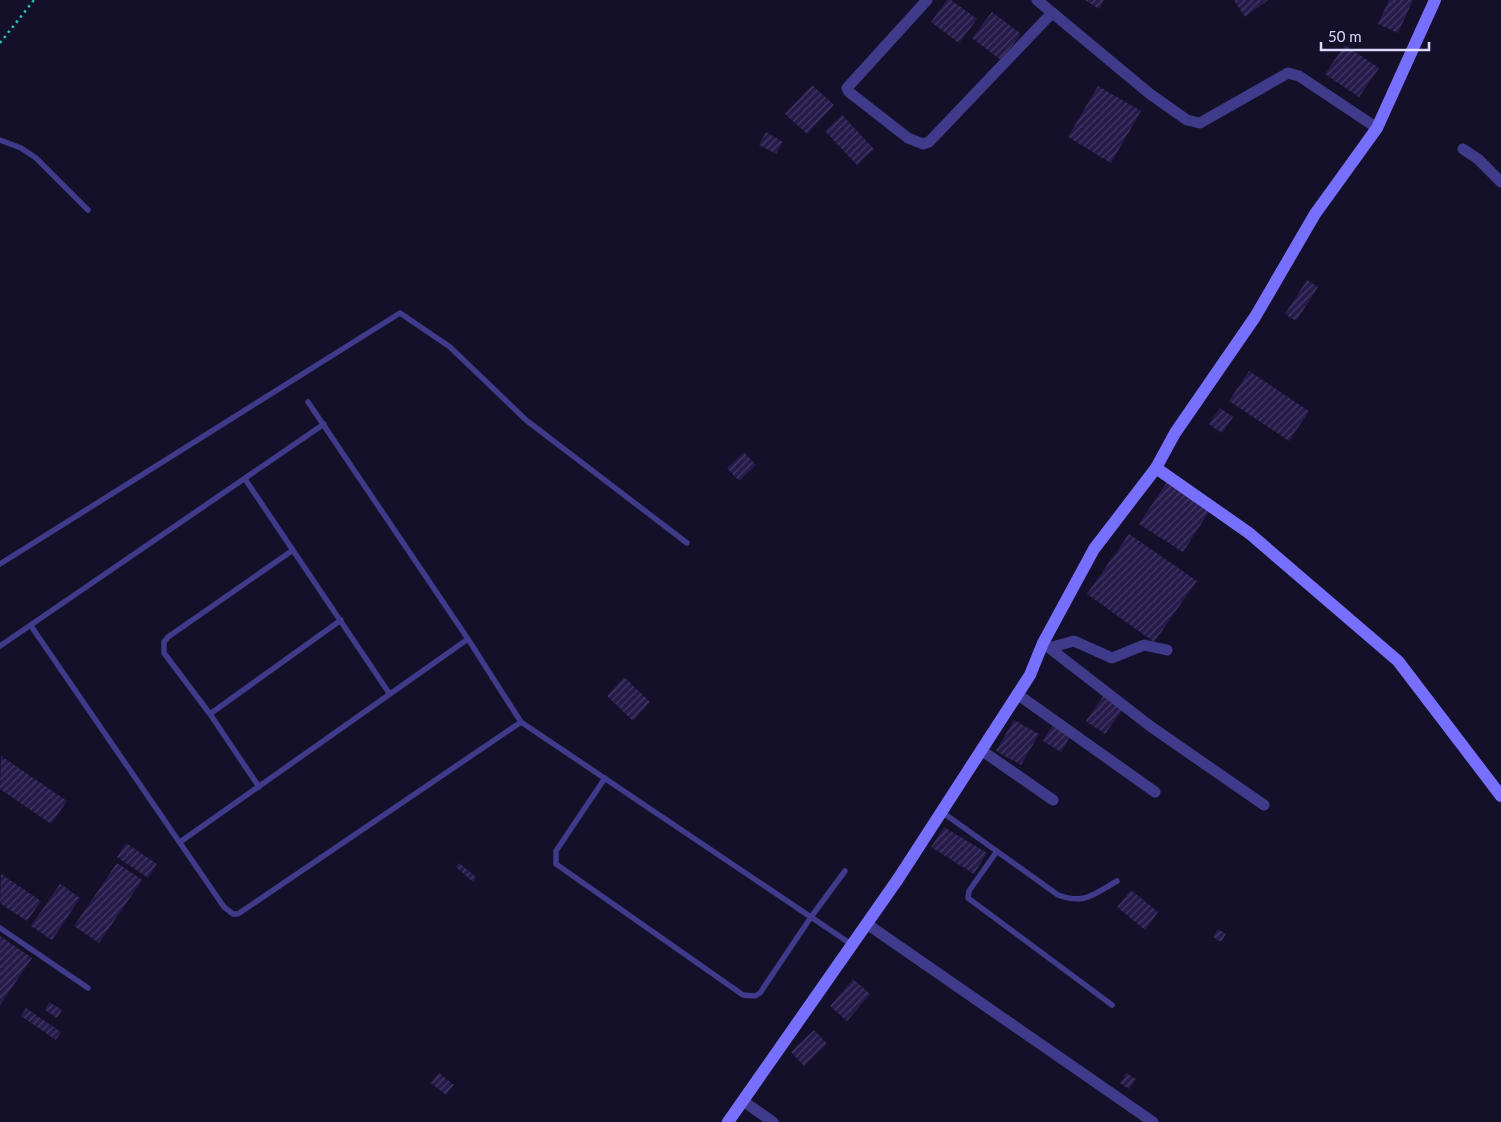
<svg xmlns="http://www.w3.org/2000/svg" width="1501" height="1122" font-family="Lato,sans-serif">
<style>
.building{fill:url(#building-hatch)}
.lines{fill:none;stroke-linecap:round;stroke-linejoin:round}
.path{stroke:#2ebdb8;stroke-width:2.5;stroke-dasharray:2.5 4;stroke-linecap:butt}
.lane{stroke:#3f3a89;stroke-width:5.5}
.street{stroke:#3f3a89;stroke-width:11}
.secondary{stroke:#766fff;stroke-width:12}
</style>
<defs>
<pattern id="building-hatch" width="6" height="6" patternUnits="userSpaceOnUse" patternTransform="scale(1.25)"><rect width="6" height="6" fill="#261b4a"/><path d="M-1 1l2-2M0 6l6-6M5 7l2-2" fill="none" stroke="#453b65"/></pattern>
</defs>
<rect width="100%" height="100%" fill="#151029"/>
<!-- building -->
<path class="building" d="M947,0H951L977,19L959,43L931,22Z
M1085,0H1104L1099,9Z
M1234,0H1268L1245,17Z
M1389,0H1413L1398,33L1378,24Z
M992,12L1021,34L1001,60L972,38Z
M1345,45L1379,68L1359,97L1325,74Z
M812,85L834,105L807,134L785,114Z
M1098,86L1141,111L1111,163L1068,137Z
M842,115L874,149L857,165L825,131Z
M766,132L783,142L776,154L759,145Z
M1307,280L1318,287L1296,321L1285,314Z
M1249,371L1309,411L1289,441L1229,401Z
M1220,408L1233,417L1222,433L1209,424Z
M744,452L756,465L739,481L727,468Z
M1167,482L1210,510L1183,552L1139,524Z
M1129,534L1197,581L1154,642L1087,594Z
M624,677L650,702L633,721L607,696Z
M1104,695L1123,709L1105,734L1086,721Z
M1014,720L1039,734L1021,765L996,751Z
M1054,723L1071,734L1061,752L1043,741Z
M1,756L67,801L51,824L0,789Z
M944,827L987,853L974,874L931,847Z
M126,843L157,864L148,878L117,857Z
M117,863L142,880L99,943L74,926Z
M459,863L476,877L473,882L456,867Z
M1,874L41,901L27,921L0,903Z
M60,884L80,898L52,940L31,926Z
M1131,890L1158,912L1145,930L1117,907Z
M1218,929L1226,934L1221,942L1213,937Z
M0,936L32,958L0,1005Z
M853,979L870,994L847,1021L830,1006Z
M49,1002L62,1010L57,1018L45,1010Z
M26,1008L61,1032L56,1040L21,1016Z
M814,1030L827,1044L804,1066L791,1052Z
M439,1073L454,1085L446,1095L431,1083Z
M1126,1073L1136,1079L1129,1089L1120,1083Z"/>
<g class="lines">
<!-- path -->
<path class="path" d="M0,43L34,0"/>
<!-- lane -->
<path class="lane" d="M0,140L21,148L36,158L88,210
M308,402L468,639L521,722L851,944
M245,479L389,693
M0,564L400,313L450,347L526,420L687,543
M31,626L224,907L233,914H238L521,722
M0,646L324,424
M210,714L341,620
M605,778L556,851V864L743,995L755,996L760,993L811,917L845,871
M259,787L210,714L164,653V642L168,637L293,550
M942,812L1058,895C1085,905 1094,894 1117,881
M180,842L468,639
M997,851L969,891L968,898L1112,1005
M0,928L88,988"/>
<!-- street -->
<path class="street" d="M927,0L847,88L849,92L908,138L923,144L929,142L1051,14
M1037,0L1150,94L1187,120L1200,123L1288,73L1299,76L1377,128
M1463,149L1478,159L1501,182
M1043,643L1150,726L1264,805
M1049,648L1074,641L1112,658L1144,645L1167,650
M1017,694L1155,792
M981,750L1053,800
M867,924L1153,1122
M743,1101L773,1122"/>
<!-- secondary -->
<path class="secondary" d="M1156,468L1249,533L1398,661L1501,796
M728,1122L898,879L1030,675L1043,643L1094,549L1156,468L1175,433L1255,317L1315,214L1377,128L1435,0"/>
</g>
<!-- scale -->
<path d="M1321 42v8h108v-8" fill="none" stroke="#ddd8ff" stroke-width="2.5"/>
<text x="1328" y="42" font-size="15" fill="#ddd8ff" stroke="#151029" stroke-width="4" paint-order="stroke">50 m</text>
</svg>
